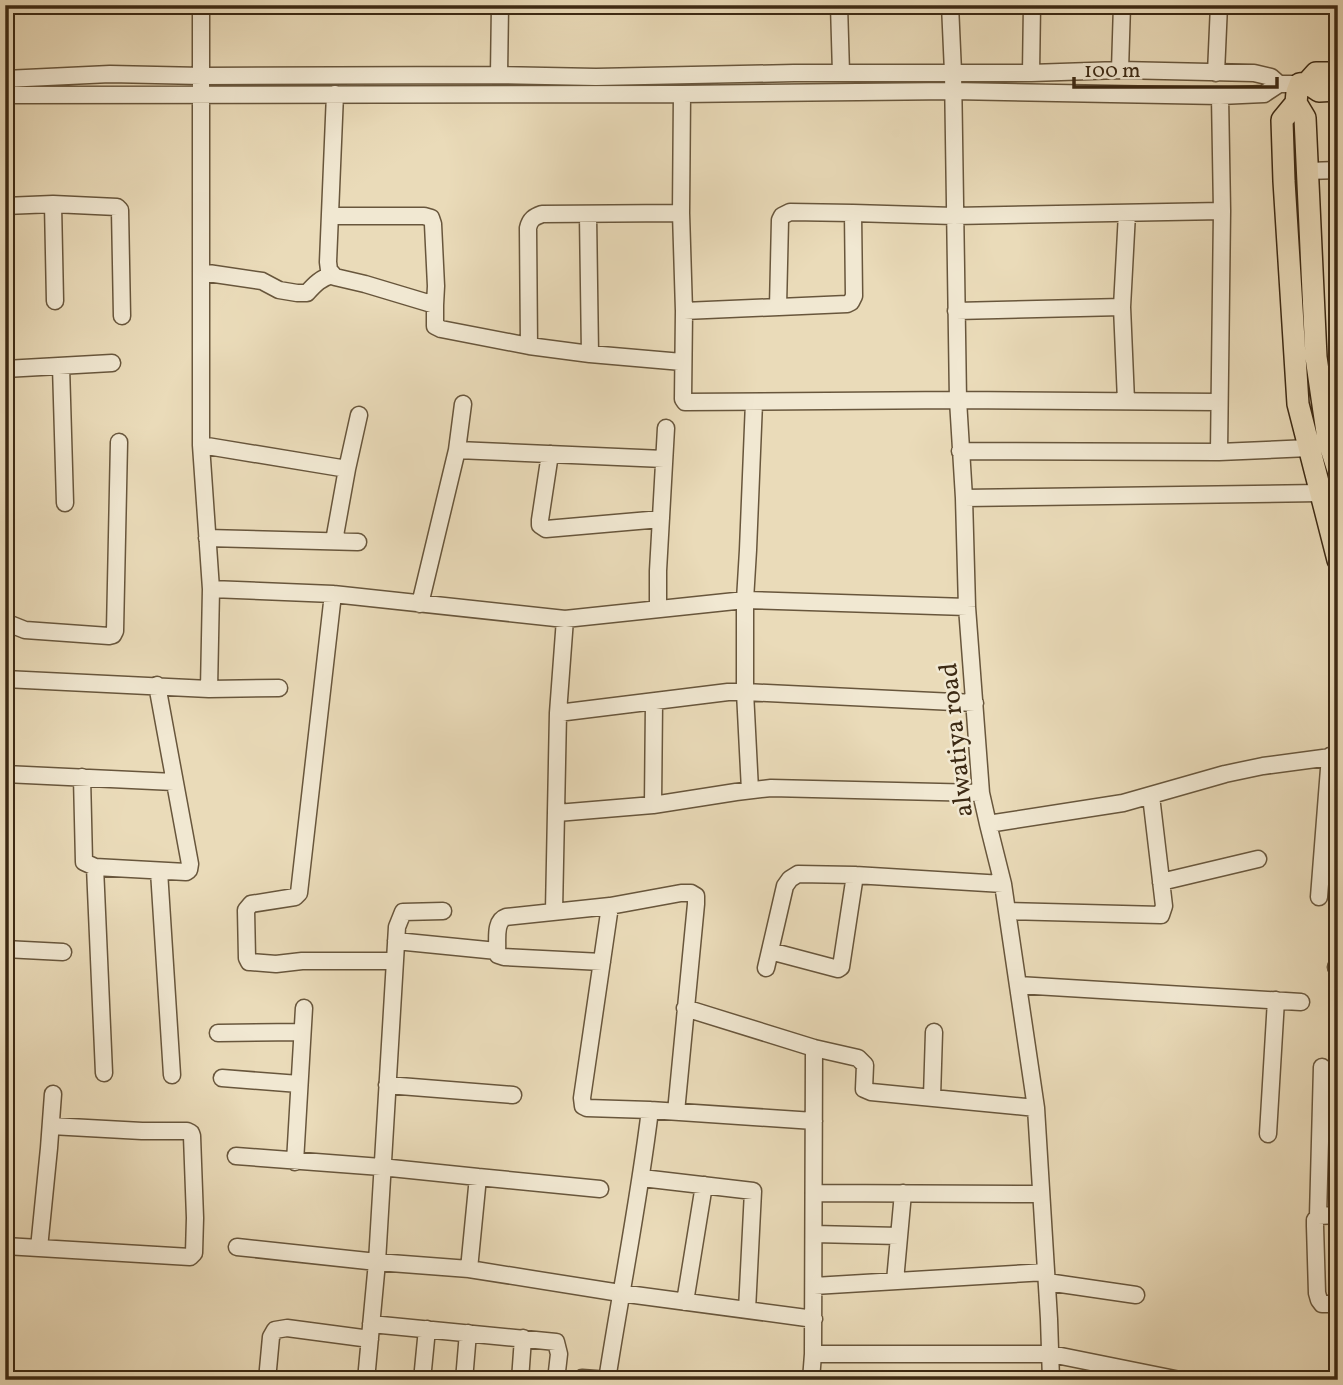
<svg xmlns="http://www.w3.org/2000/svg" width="1343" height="1385" font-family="Vollkorn,serif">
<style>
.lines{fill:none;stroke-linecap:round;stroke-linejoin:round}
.minor-casing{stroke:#68563c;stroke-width:19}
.major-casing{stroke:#3c2913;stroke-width:24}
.minor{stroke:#f1e8d2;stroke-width:16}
.major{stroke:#eadbb9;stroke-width:21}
.labels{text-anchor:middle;stroke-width:5;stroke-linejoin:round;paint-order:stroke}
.street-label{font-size:26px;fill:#3c2913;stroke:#f1e8d2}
</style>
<rect width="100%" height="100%" fill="#eadbb9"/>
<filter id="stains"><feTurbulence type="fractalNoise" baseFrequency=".00286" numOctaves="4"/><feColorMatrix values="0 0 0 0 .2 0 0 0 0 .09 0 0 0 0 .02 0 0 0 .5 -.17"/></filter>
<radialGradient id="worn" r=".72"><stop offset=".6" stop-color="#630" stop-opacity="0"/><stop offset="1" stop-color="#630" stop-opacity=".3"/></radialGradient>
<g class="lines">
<defs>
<path id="minor" d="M201,5V445L211,589L333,594L565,619L745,600L967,607
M839,5L841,73
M950,5L953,72L958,400L964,498L967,607L981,793L988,824L1003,884L1036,1108L1049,1319L1051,1380
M1120,70L1122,5
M1031,73L1032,5
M1216,73L1219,5
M499,75L500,5
M5,79L110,74L202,76L499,75L596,77L794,73H1031L1120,70L1254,73L1271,77L1279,84
M335,94L328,262L329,270L335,277L365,284L435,305V326L441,329L529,346L590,354L682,362
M682,94L681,213L684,311L683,399L685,402L958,400L1218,402
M5,95L682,94L953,91L1220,96L1264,94L1279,84H1300
M1308,171L1338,170
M53,204L55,301
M5,206L53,204L117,207L120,210L122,316
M588,215L590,354
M331,216H424L431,218L433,224L436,286L435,305
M201,272L262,281L279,290L297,293H307C315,284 321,278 332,275
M778,307L780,220L782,216L790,212L853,213
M684,311L847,304L851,302L854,296L853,213L954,216L1222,211
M956,311L1122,307
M529,346L528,228C530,219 534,217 542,214L681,213
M61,366L65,503
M5,369L112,363
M1126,401L1122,307L1127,213
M201,445L347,469
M457,450L664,459
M960,451L1219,452L1309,448
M1219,452L1222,211L1220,96
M550,454L540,520V525L546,529L661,519
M964,498L1320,493
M207,538L358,542
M334,541L347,469L359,415
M333,594L299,893L295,897L251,904L246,910L247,958L249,962H251L276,964L302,961H395
M420,604L457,450L463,404
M658,609V571L666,428
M5,622L25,630L109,636L113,635L115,631L119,442
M5,679L209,689L279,688
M209,689L211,589
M558,713L728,692H745L975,703
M5,774L174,782
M82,777L84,862L95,867L186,872L189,870L190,864L157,685
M750,790L745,692V600L748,550L754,402
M653,805L654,702
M557,813L653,805L736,792L771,788L981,793
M988,824L1123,803L1225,774L1263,766L1338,756
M95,867L104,1073
M159,871L172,1075
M1161,882L1258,859
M1319,897L1330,756
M610,906L582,1098L583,1106L587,1108L650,1110L814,1121
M554,911L558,713L565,619
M1007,911L1161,915L1164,906L1151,796
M396,941L497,951
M5,949L63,952
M770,951L838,969L841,967L855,875
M602,962L504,957L498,955L497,951C498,940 494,921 506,917L610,906L681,893H691L696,896V904L676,1112
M1336,967H1338
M766,968L785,886L790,879L798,874L855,875L1003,884
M1018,985L1301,1002
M685,1008L814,1048L858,1058L865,1065L864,1089L871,1092L1036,1108
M218,1033L302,1032
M222,1078L299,1084
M387,1085L513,1095
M932,1097L934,1032
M1268,1134L1276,1000
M236,1156L381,1167L478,1177L469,1269
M295,1162L304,1008
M478,1177L600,1189
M642,1178L753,1191L747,1310
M814,1193L1041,1194
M1338,1215L1318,1216L1315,1220V1226L1317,1293L1319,1300L1322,1304H1338
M1318,1216L1322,1067
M814,1234L899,1236
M5,1246L39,1248L49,1148L53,1094
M237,1247L377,1262L469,1269L620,1293L814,1319
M39,1248L190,1257L194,1253L195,1218L192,1136L191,1133L187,1131H142L51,1126
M895,1281L903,1193
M1047,1282L1136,1295
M814,1286L1046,1272
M685,1302L704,1185
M371,1324L556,1342L559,1354L556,1380
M813,1354H1051L1180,1380
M582,1378L609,1380
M267,1380L271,1337L275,1330L287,1328L370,1339
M366,1380L377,1262L397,927L403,912L443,911
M422,1380L427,1329
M464,1380L468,1333
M520,1380L523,1338
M607,1380C621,1290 639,1201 650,1110
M811,1380L813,1354L814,1048"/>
<path id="major" d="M1338,73H1316L1307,83L1300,84L1297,92L1296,103L1282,120L1284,181L1298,404L1338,560
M1307,83L1319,91L1338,90
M1296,103L1305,118L1316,357L1328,439L1338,470"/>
</defs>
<!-- minor casing -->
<use href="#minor" class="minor-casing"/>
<!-- major casing -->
<use href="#major" class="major-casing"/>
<!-- minor -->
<use href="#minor" class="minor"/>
<!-- major -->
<use href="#major" class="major"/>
</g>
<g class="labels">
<!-- street labels -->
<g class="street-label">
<text transform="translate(955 740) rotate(-96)" y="9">alwatiya road</text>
</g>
</g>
<!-- margin -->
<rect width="1343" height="1385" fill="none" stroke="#eadbb9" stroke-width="28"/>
<rect x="7" y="7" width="1329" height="1371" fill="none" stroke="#3c2913" stroke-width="3.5"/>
<rect x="14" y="14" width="1315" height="1357" fill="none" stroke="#3c2913" stroke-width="2"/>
<!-- scale -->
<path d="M1074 77v10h203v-10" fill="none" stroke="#3c2913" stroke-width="3.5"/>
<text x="1084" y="77" font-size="21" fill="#3c2913" stroke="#f1e8d2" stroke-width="5" paint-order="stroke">100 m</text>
<rect width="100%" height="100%" filter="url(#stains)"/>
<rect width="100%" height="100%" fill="url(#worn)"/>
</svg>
